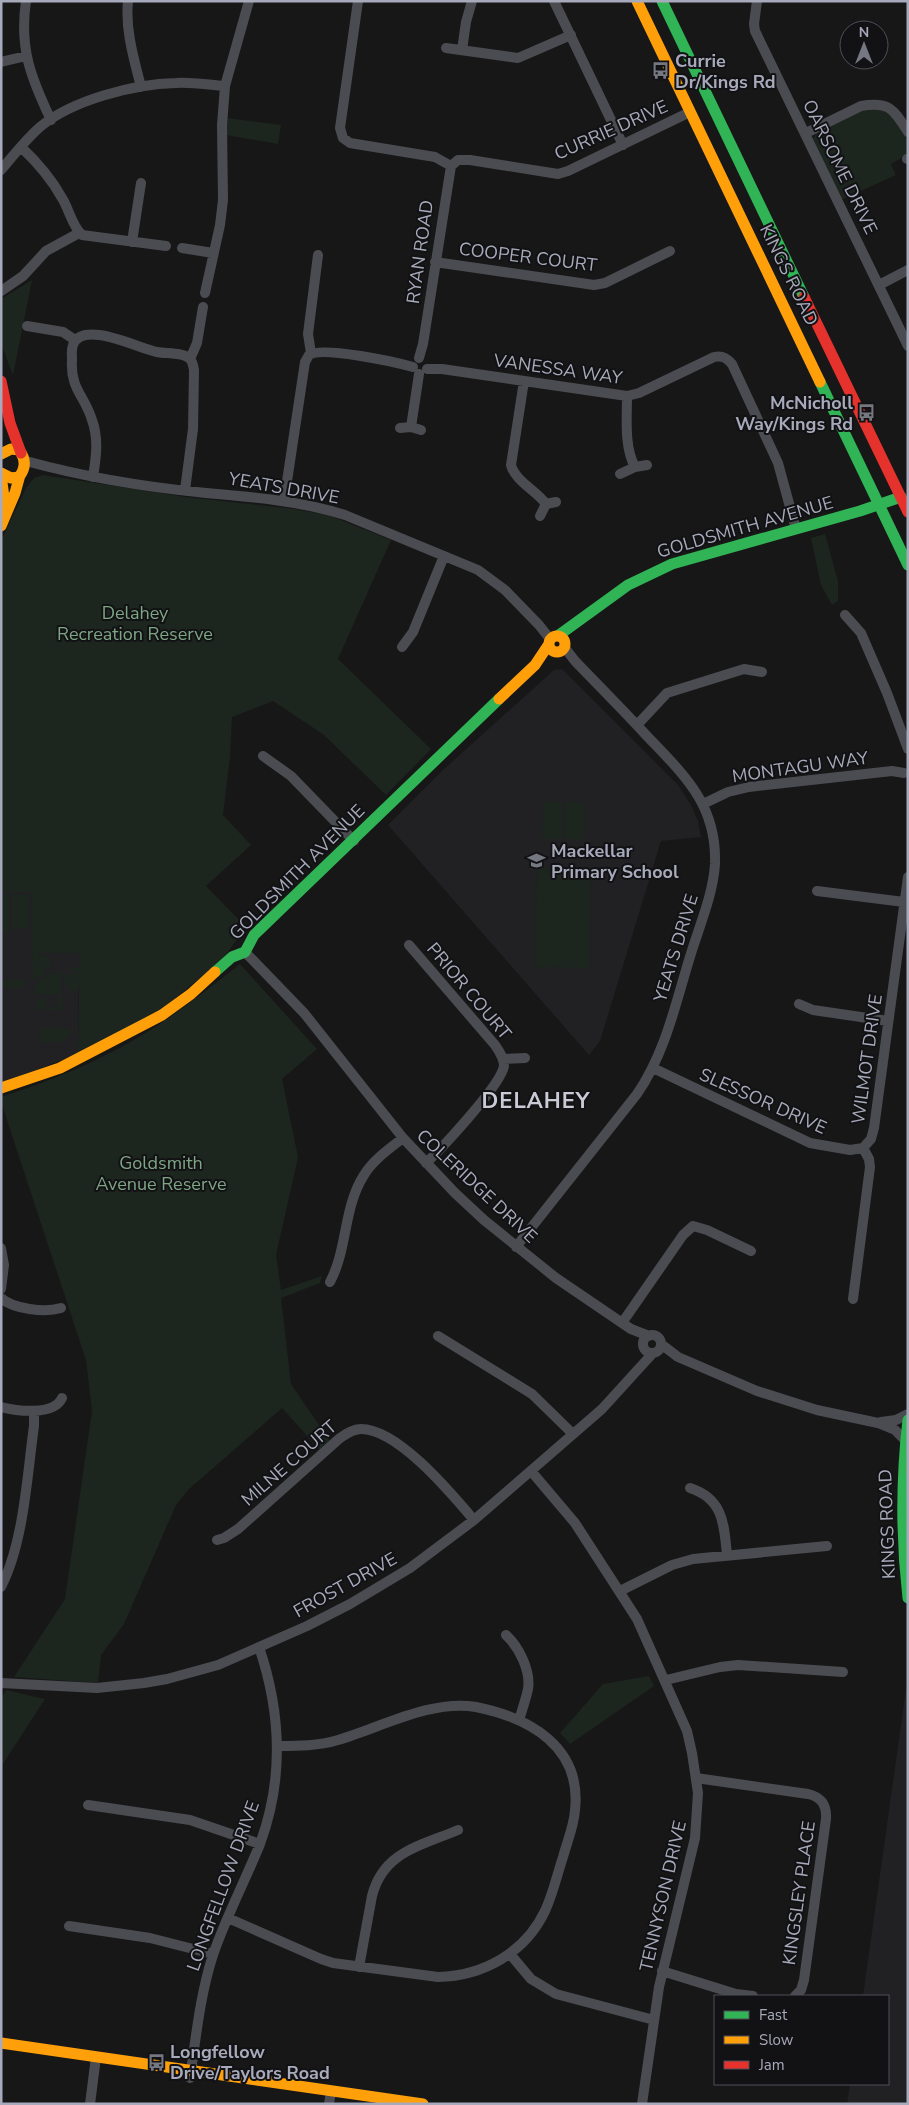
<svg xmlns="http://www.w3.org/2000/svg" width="909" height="2105" font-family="'Nunito Sans',sans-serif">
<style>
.built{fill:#212124}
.green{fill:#1d251f}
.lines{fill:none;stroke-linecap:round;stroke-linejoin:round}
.street{stroke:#4b4c51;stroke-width:10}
.fast{stroke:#30b455;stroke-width:11}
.slow{stroke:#ff9f0a;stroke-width:11}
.jam{stroke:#e5322d;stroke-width:11}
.labels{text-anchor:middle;stroke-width:4;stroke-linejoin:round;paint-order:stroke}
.poi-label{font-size:18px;font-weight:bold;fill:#a7aaba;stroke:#121114;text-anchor:start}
.street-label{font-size:18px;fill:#a7aaba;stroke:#121114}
.park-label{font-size:18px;fill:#7da684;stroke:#121114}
.district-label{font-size:22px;font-weight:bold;letter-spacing:1px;fill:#c9cad5;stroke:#121114}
</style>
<rect width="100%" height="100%" fill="#171718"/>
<!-- built -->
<path class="built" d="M562,669L678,785L692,807L698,821L701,837L661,841L600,1041L589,1055L388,825L444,769L554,670Z
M1,892H32L79,953L78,1054L1,1083Z
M908,1675V2104H847L850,2084H888V1996H863Z"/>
<!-- green -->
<path class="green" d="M869,108L888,111L892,114L908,141V154L891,164L896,175L841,200L813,139L818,130Z
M226,118L281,125L278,144L226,135Z
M32,280L13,375L1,344V299Z
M43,475L186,497L294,509L328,515L391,540L338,659L431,749L386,795L324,735L273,701L232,717L230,757L223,815L251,845L206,886L246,927L222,960L158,1012L78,1054L79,982L78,991H69L70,986H65V974H75V971H70V968H79V953H38L44,957H50V967H46L45,973L33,981V953L31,952L32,892H1V541L26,488L34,478Z
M825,534L838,581V601L832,605L821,585L811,538Z
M543,802H562V839H542Z
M565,802H584V839H564Z
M537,869L591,870L590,968L535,967Z
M1,894H9V933H1Z
M12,894L30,895L29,928H12Z
M240,964L317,1049L282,1079L298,1157L276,1255L281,1290L322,1276L320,1283L281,1298L291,1384L330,1441L320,1450L282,1408L188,1490L176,1505L124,1624L101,1655L98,1683L14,1677L65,1599L92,1411L86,1360L1,1102V1097C60,1078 119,1053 170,1017C194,1000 217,982 240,964Z
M62,971V994H34V985L50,973Z
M2,980H27V984L19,988H2Z
M58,996H62V1011L36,1009V1000L45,997V1007H57Z
M40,1028H64L73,1031L63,1042H40Z
M649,1676L654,1686L570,1744L560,1733L603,1684Z
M6,1690L45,1699L1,1767V1698Z"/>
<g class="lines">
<!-- street -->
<path class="street" d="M26,1C19,48 31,78 51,120
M128,1C125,30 134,59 141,87
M358,1L340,128L343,138L350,143L435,157L451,166L458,160H470L558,174L568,171L690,112
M554,1L623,145
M757,1L754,24L755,31L908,346
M446,48L518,58L571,35
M462,50L466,22L472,1
M1,62L26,56
M806,133L861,106C890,101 894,110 908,132
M21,147C37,162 51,178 62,198C69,209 72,226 82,235L166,246
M907,159H908
M1,170C14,155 25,140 40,127C72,100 134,84 176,83C192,82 209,85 225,86
M132,242L141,183
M182,248L213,253
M435,262L594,285L605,283L670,251
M879,285L908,270
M1,291L23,276L46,251L79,233
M205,293L220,225L223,200L222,125L225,86L249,1
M27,326L63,332L75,340
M311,353L308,334L318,255
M419,358L423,344L451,166
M190,359L197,343L203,307
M427,369H442L627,396L639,393L714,357C722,355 727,358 732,364L778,463L796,529
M524,381L511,465C515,481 537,491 546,504
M627,396C627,418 624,447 635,467
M411,427L419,374
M400,428L411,427L421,430
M26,461C84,477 145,487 206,493C253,497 300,501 345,515L478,570L505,590L539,625L550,639
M620,474L635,467L647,465
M93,477C96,458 99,439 92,420C85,396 70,389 72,360C72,355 71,350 73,345C82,319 140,349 157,352C166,354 183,352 190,359C193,362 193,366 194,370L193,429L185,490
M284,501L305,362L309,355C322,346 395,362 413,367
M540,516L546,504L556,502
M845,615L861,633L887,693L908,749
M402,647L413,632L444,556
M637,725L667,693L744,669L762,672
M263,756L291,776L354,841
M703,804L728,792L749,787L892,771L904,773
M817,891L904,902
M409,945L495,1045C499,1051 504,1058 504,1066C501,1085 442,1148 426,1163
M245,952L304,1013L403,1138L455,1193L484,1220L556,1278L631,1329L649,1336
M799,1004L813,1010L888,1021
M503,1059L525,1058
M653,1068L810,1143L850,1150L863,1148
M516,1247L637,1094C665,1053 675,1006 689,960C698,929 713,896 715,864C717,804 684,775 646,735C623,710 599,686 575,661L565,648
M1,1248L4,1265L1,1289
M330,1282C348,1248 343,1208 364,1175C373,1160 389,1149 403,1138
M1,1298C13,1309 45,1313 61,1308
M853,1299L870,1167L869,1159L863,1148L871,1139L874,1128L908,877
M622,1323L683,1235L693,1226L707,1230L751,1251
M643 1344a9 9 0 1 1 18 0a9 9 0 1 1-18 0Z
M438,1336L532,1394L573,1434
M661,1344L678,1357L757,1391L817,1410L878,1423L895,1430L905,1440
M1,1407C17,1411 54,1416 62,1398
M881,1422L896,1420L908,1414
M531,1471L575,1523L637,1619L687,1731L692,1753L698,1793L695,1838L659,1987L642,2104
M690,1488C724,1499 724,1525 727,1555
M217,1540L224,1538L238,1529L340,1438C346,1434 353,1429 361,1429C398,1429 451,1493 474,1520
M1,1587C24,1542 27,1476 34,1426V1412
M620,1591L672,1565L693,1559L827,1546
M506,1635C519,1647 531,1671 528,1689C526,1699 522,1710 519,1720
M666,1680L720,1667L738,1665L843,1672
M1,1683L97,1688L144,1683L167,1679L218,1665L307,1626L350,1604L410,1568L474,1520L602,1409L653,1353
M696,1778L808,1794C821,1797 827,1805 826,1819L804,1980L801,1990L795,1996
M88,1805L190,1820L260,1844
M228,1918L321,1959L333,1963L438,1977C483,1976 525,1953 545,1911C553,1894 557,1875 563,1857C567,1842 574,1826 575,1810C582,1747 530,1718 476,1707C431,1699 380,1728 338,1740C318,1746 298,1746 278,1746
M69,1926L150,1938L213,1954
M510,1954L531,1979L556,1994L654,2020
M359,1967L372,1896C383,1852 420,1846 458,1830
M662,1971L736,1994L753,1996
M190,2078C196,2037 200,1995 213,1955C226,1917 245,1881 260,1844C284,1779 281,1712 259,1647
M90,2104L96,2057
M329,2104L331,2091"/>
<!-- fast -->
<path class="fast" d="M662,1L804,297
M820,382L908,565
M559,635L628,585L672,564L860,511L901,497
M215,972L232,957L245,952L254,935L499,699
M908,1420C901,1480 901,1538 908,1598"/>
<!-- slow -->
<path class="slow" d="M637,1L820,382
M1,454L11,449L19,450C26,459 26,468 19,477L11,478L1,473
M1,475L6,512
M1,526L15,493L20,475
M549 644a8 8 0 1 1 16 0a8 8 0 1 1-16 0Z
M499,699L535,665L549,644
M1,1088L60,1068L162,1015L191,994L215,972
M1,2043L423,2104"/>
<!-- jam -->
<path class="jam" d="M804,297L908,512
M1,381L10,423L21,453"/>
</g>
<!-- icons -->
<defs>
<symbol id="bus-bare" viewBox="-9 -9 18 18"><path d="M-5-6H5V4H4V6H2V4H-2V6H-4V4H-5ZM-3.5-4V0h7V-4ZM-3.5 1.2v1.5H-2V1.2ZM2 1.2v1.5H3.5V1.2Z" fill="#757781" stroke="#121114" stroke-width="2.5" paint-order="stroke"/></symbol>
<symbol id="school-bare" viewBox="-9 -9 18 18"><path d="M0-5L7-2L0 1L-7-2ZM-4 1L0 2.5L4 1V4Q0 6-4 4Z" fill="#757781" stroke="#121114" stroke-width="2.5" paint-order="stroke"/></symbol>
</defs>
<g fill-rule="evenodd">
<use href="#bus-bare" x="648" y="58" width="25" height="25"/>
<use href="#bus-bare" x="854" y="400" width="25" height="25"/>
<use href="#school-bare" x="524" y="848" width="25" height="25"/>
<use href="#bus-bare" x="144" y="2050" width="25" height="25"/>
</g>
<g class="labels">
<!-- poi labels -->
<g class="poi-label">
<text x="675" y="67">Currie<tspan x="675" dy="21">Dr/Kings Rd</tspan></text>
<text x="853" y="409" text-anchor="end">McNicholl<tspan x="853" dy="21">Way/Kings Rd</tspan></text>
<text x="551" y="857">Mackellar<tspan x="551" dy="21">Primary School</tspan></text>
<text x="170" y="2058">Longfellow<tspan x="170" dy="21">Drive/Taylors Road</tspan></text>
</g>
<!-- street labels -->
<g class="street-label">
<text transform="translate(611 130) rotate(-24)" y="6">CURRIE DRIVE</text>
<text transform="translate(840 167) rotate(64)" y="6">OARSOME DRIVE</text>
<text transform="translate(420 252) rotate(-82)" y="6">RYAN ROAD</text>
<text transform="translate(528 257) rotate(7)" y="6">COOPER COURT</text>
<text transform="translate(789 275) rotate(64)" y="6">KINGS ROAD</text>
<text transform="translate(558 369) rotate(8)" y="6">VANESSA WAY</text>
<text transform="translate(284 488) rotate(10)" y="6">YEATS DRIVE</text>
<text transform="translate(745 527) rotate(-16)" y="6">GOLDSMITH AVENUE</text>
<text transform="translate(800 767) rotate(-8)" y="6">MONTAGU WAY</text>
<text transform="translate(297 872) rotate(-45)" y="6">GOLDSMITH AVENUE</text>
<text transform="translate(676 948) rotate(-73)" y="6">YEATS DRIVE</text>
<text transform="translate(469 991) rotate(50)" y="6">PRIOR COURT</text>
<text transform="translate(867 1059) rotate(-82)" y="6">WILMOT DRIVE</text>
<text transform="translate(763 1101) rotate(24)" y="6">SLESSOR DRIVE</text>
<text transform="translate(477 1186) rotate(43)" y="6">COLERIDGE DRIVE</text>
<text transform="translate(289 1463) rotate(-41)" y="6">MILNE COURT</text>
<text transform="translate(887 1524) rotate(-92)" y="6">KINGS ROAD</text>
<text transform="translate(345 1585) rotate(-29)" y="6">FROST DRIVE</text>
<text transform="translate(223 1886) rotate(-70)" y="6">LONGFELLOW DRIVE</text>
<text transform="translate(799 1893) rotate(-82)" y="6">KINGSLEY PLACE</text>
<text transform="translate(663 1896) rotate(-77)" y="6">TENNYSON DRIVE</text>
</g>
<!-- park labels -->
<g class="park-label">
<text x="135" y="619">Delahey<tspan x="135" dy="21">Recreation Reserve</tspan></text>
<text x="161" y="1169">Goldsmith<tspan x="161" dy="21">Avenue Reserve</tspan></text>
</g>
<!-- district labels -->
<g class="district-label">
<text x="536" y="1108">DELAHEY</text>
</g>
</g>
<!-- border -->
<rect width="909" height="2105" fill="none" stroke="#a7aaba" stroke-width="5"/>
<!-- legend -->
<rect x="714" y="1995" width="175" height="90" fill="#121114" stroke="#4e4e56"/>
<rect x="724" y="2011" width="25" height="8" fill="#30b455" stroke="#4e4e56"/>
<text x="759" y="2020" font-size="15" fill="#a7aaba">Fast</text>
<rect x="724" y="2036" width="25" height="8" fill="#ff9f0a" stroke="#4e4e56"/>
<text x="759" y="2045" font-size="15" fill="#a7aaba">Slow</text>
<rect x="724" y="2061" width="25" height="8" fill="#e5322d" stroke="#4e4e56"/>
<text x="759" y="2070" font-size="15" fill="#a7aaba">Jam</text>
<!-- north arrow -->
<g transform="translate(864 45)"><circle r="24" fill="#121114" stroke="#4e4e56"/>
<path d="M0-4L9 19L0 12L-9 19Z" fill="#757781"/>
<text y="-8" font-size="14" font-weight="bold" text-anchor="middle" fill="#a7aaba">N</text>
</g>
</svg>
